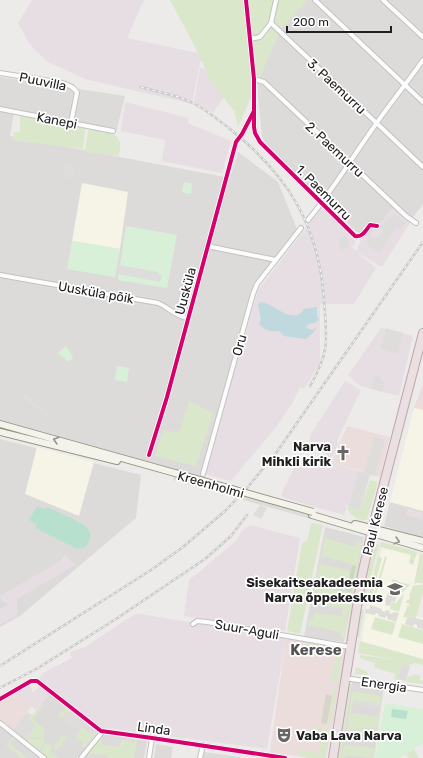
<svg xmlns="http://www.w3.org/2000/svg" width="423" height="758" font-family="Rubik,sans-serif">
<style>
.residential{fill:#dddbda}
.commercial{fill:#eadddc}
.industrial{fill:#e6dee3}
.education{fill:#f5f4e6}
.religious{fill:#dcdbda}
.construction{fill:#d6d4cb}
.grass{fill:#dbe7cb}
.forest{fill:#cad9c1}
.park{fill:#d9f0d8}
.pitch{fill:#b8e0ce}
.parking{fill:#dedddc}
.water{fill:#c0d9de}
.pier{fill:#dddcdb}
.lines{fill:none;stroke-linecap:round;stroke-linejoin:round}
.street-casing{stroke:#c3c2c1;stroke-width:6}
.secondary-casing{stroke:#959582;stroke-width:8}
.highway-casing{stroke:#c0a2ac;stroke-width:10}
.street{stroke:#fcfcfc;stroke-width:4}
.secondary{stroke:#f3f3ec;stroke-width:6}
.highway{stroke:#eae0e2;stroke-width:8}
.rail-casing{stroke:#cbcbca;stroke-width:2.5}
.rail{stroke:#fff;stroke-width:1;stroke-dasharray:3;stroke-linecap:butt}
.secondary-bridge-casing{stroke:#959582;stroke-width:8;stroke-linecap:butt}
.secondary-bridge{stroke:#f3f3ec;stroke-width:6}
.cycleway-casing{stroke:#fff;stroke-width:6}
.cycleway{stroke:#d6006c;stroke-width:4}
.oneway{stroke:#949490}
.labels{text-anchor:middle;stroke-width:3.5;stroke-linejoin:round;paint-order:stroke}
.street-label{font-size:13px;fill:#202020;stroke:#fff}
.poi-label{font-size:13px;font-weight:bold;fill:#202020;stroke:#fff;text-anchor:end}
.quarter-label{font-size:15px;font-weight:bold;fill:#535353;stroke:#fff}
</style>
<rect width="100%" height="100%" fill="#edebe9"/>
<!-- residential -->
<path class="residential" d="M281,0H423V204L383,257L266,145L262,136L258,97L259,31Z
M0,77L125,96L116,133L14,113L10,136L230,178L238,152L278,182L297,229L257,284L238,347L201,483L0,426Z
M0,439L141,475L136,518L20,616L0,627Z
M390,502L423,511V537L384,526Z
M325,527L364,537L344,642L304,637Z
M352,681L384,686L374,758H340Z
M0,726L13,737L40,758H0Z
M102,734L147,741L144,758H83Z
M156,744L173,747L171,758H154Z
M204,752L234,756L243,758H203Z"/>
<!-- commercial -->
<path class="commercial" d="M423,384V410L414,408Z
M347,426L390,437L380,477L375,476L332,462Z
M286,638L347,647L326,758H308L270,752Z
M15,692L32,706L13,730L0,719V702Z"/>
<!-- industrial -->
<path class="industrial" d="M32,0H144L127,38L202,54L192,104L85,79L48,62L34,49L27,40L18,23Z
M200,68L233,74L229,90L213,113L194,102Z
M125,102L189,118L188,123L231,141L222,173L162,161L165,140L121,131Z
M322,207L356,242L352,247L356,251L363,235H369L393,208L410,223L382,267L358,253L376,268L354,304H320V364L304,389L300,387L293,402L277,426L241,469L231,481L204,474L258,290Z
M381,328L413,336L399,396L360,386L348,375Z
M345,381L361,390L337,441L339,442L330,462L358,471L348,506L342,504L347,507L344,515L314,507L282,497V493L298,459L328,468V466L321,464L325,453L322,451L324,444L309,441L311,434Z
M408,509L423,513L422,519L406,515Z
M250,525L300,538L285,631L184,616L189,580L237,540L241,532Z
M65,555L75,565L17,599V616L0,625V609L9,604L3,602L0,596L59,562Z
M135,614H141L286,638L267,749L98,727L64,700L65,699L38,680L43,673L72,658L70,652L85,647Z
M29,685L33,688L31,691L33,692L40,685L50,693L36,710L15,692Z"/>
<!-- education -->
<path class="education" d="M82,183L128,192L120,249L72,241Z
M414,408L423,410V511L390,502Z
M37,447L94,462L79,516L25,494Z
M383,544L423,557V572L411,615L423,618V664L360,652L367,607Z"/>
<!-- religious -->
<path class="religious" d="M50,693L70,709L95,735L77,758H48L25,740L36,726L29,720Z"/>
<!-- construction -->
<path class="construction" d="M326,694L332,696L327,724L321,723Z"/>
<!-- grass -->
<path class="grass" d="M170,0H308L281,29L238,127L234,111L211,81L194,45Z
M20,115L84,128L85,129L83,149L12,140L14,132H20Z
M90,129C99,130 118,131 120,143C121,147 119,152 119,156L85,152L88,131Z
M189,401L213,413L196,466L155,456L164,430L179,433Z
M370,480L378,482L367,520C358,521 352,516 347,509L348,507L360,510Z
M311,523L323,525L300,634L287,631L302,543L307,541Z
M325,538L355,547L357,540L362,542L348,616L342,615L343,608L312,604L314,587L346,592L347,585L316,581L320,564L350,571L352,564L350,563L321,556Z
M365,540H366L358,578L347,640H346L355,580Z
M381,542L417,552L413,565L409,563L411,555L380,547L378,556L382,558L370,604L367,603L380,546Z
M376,544L379,545L369,582L364,606L360,605L367,573Z
M420,554H423V583H416L414,584Z
M385,556L387,557L374,602L372,601Z
M400,582L410,585L403,592L401,591V589H399L396,599Z
M415,585H423V593L416,618L408,616L407,618L403,617L408,605L410,607L409,603H406L407,600H409L410,597L409,596L413,586Z
M404,593L399,612L390,609L392,602L396,603Z
M361,609L364,610L359,638L355,637L359,610Z
M314,613L348,617L344,638H341L340,632L308,625L310,619H313Z
M375,617L396,623L392,635L371,629Z
M402,624L423,630V644L398,637Z
M360,641L423,659V665C417,663 414,662 408,666L402,664L398,679L402,681L394,679L395,674L374,667L375,663L360,658V655L397,660L358,653Z
M306,643L330,646L327,656L304,652Z
M337,652L342,654L338,683L331,682Z
M356,667L366,671L368,673L367,675L355,674Z
M415,674L421,676L420,680L423,681V684L406,682L408,677Z
M348,683L352,684L344,731H341Z
M334,687H337L331,725L327,724Z
M352,691L381,696L380,707V704L354,700L351,713L377,717L379,710L381,711L378,727L347,730Z
M62,703L70,709L62,718H60L59,713L61,711H64L63,706H61Z
M41,705L43,707L34,718L35,721L45,729L43,737L28,738L27,737L36,726L29,720Z
M82,727L94,735L84,748L81,746L83,743L75,737Z
M313,727L330,730L326,758H312L300,756V750L319,753L322,734L312,732Z
M378,729L376,741H374L375,738L349,733L348,739H345L346,731Z
M340,732H344L341,758H337Z
M61,736L66,735L67,737L57,750H55L54,745L59,742Z
M13,737L17,740L16,741L13,739L10,744L27,758H21L6,745Z
M43,738L45,742L38,751L26,742L28,739Z
M102,738L101,745L119,747L122,740L133,742L126,746L121,752L134,742H137L134,758H116L117,756L115,758H108V755L90,754L89,756L87,755Z
M46,743L52,745V748L50,751L58,758H46L40,753V751Z
M344,745L375,748L373,758L345,755V758H342Z
M414,749L419,758H409L406,754Z"/>
<!-- forest -->
<path class="forest" d="M352,565L356,566L351,593L346,591Z"/>
<!-- park -->
<path class="park" d="M184,182L192,184L191,194L182,192Z
M126,226L177,235L167,288L118,280Z
M72,241L120,249L115,277L67,269Z
M66,346L73,357L69,362L58,353Z
M117,366L129,368L127,382L115,380Z
M385,703L423,709V743L400,758H375Z"/>
<!-- pitch -->
<path class="pitch" d="M37,506L45,510L46,507C56,511 83,522 88,529C91,533 91,537 89,541C87,547 83,548 77,549L35,528L39,521L36,524L29,520Z
M392,709L408,711L406,719L391,717Z"/>
<!-- parking -->
<path class="parking" d="M66,164L75,166L73,179L64,177Z
M395,214L406,223L401,230L396,227L379,253L367,245L368,236L377,238L381,235L384,231L380,228L389,216L391,218Z
M346,236L350,247L341,250L338,239Z
M119,265L158,272L159,275H162L160,282L117,274Z
M386,328L403,333L398,354L381,349Z
M375,376L382,377L381,381L385,382L382,392L372,389Z
M24,393L50,416L48,419L22,396Z
M374,437L385,440L375,476L370,475L360,510L348,507L358,471L364,473Z
M260,505L267,508L261,519L253,515Z
M393,579L400,582L395,602L392,601L390,606L385,605L386,602L385,601Z
M370,605L382,609V611L385,612L386,610L390,611L389,613L392,614L393,612L399,613L396,622L387,619L388,617L386,616L385,618L378,616L379,614L376,613L375,615L365,613L366,609H369Z
M408,616L423,620V629L417,628V625L414,624L413,627L405,624Z
M402,664L410,666L406,681L398,679Z
M354,700L380,704V707L353,704Z
M70,709L98,732L95,735L85,725L79,732L62,718Z
M27,712L32,715L29,720L36,726L25,740L13,730Z"/>
<!-- water -->
<path class="water" d="M260,302C273,302 293,327 304,309L317,307V316L319,319L315,323L309,324L306,326L307,328L313,330L316,327L315,331L306,339L284,336L279,331C271,332 263,331 259,323L261,320L258,305Z"/>
<!-- pier -->
<path class="pier" d="M176,470L314,509L311,519L173,480Z"/>
<g class="lines">
<defs>
<path id="street" d="M246,0L254,79V127L255,133L260,142L355,236C362,238 366,230 370,225L377,226
M315,0L423,102
M383,0L423,37
M271,23L423,167
M250,39L260,37L271,23L276,0
M0,73L63,83L72,87L77,92L71,123
M254,79L264,82L406,216L416,223
M0,109L113,131
M308,220C333,190 353,156 376,124C391,102 408,82 423,60
M207,246L276,260
M0,275L158,303C170,308 173,315 187,318
M149,455L167,397L236,142L242,134L254,111
M203,474L253,294L257,284L301,228
M193,624L197,621L207,622L350,647
M345,678L423,690
M0,699L31,681H37L101,731L152,738L285,758
M0,723L44,758
M81,758L103,731
M149,758L152,738
M200,758L203,745"/>
<path id="secondary" d="M0,424L175,473
M0,432L117,461
M312,515L423,548
M355,524L423,541"/>
<path id="highway" d="M333,758L362,575L374,522L423,333"/>
</defs>
<!-- street casing -->
<use href="#street" class="street-casing"/>
<!-- secondary casing -->
<use href="#secondary" class="secondary-casing"/>
<!-- highway casing -->
<use href="#highway" class="highway-casing"/>
<!-- street -->
<use href="#street" class="street"/>
<!-- secondary -->
<use href="#secondary" class="secondary"/>
<!-- highway -->
<use href="#highway" class="highway"/>
<defs>
<path id="rail" d="M141,87C158,92 177,95 193,103C207,110 218,120 230,129C289,176 319,226 324,301C327,338 330,353 310,386
M0,666L151,570L183,547L225,511L247,488L276,453L423,242
M0,688L38,668L116,619L205,559L231,536L247,515"/>
</defs>
<!-- rail casing -->
<use href="#rail" class="rail-casing"/>
<!-- rail -->
<use href="#rail" class="rail"/>
<defs>
<path id="secondary-bridge" d="M175,473L313,512"/>
</defs>
<!-- secondary-bridge casing -->
<use href="#secondary-bridge" class="secondary-bridge-casing"/>
<!-- secondary-bridge -->
<use href="#secondary-bridge" class="secondary-bridge"/>
<defs>
<path id="cycleway" d="M246,0L254,79V127L255,133L260,142L355,236C362,238 366,230 370,225L377,226
M149,455L167,397L236,142L242,134L254,111
M0,699L31,681H37L101,731L152,738L285,758"/>
</defs>
<!-- cycleway casing -->
<use href="#cycleway" class="cycleway-casing"/>
<!-- cycleway -->
<use href="#cycleway" class="cycleway"/>
</g>
<!-- one-way arrows -->
<defs><path id="oneway-chevron" d="M-2-3.5L2.5 0L-2 3.5" fill="none" stroke-width="1.6" stroke-linecap="round" stroke-linejoin="round"/></defs>
<g class="oneway">
<use href="#oneway-chevron" transform="translate(56 440) rotate(-164)"/>
<use href="#oneway-chevron" transform="translate(397 541) rotate(16)"/>
</g>
<!-- icons -->
<defs>
<symbol id="church-bare" viewBox="-9 -9 18 18"><path d="M-1.2-6h2.4v3.5h3.3v2.4h-3.3V6h-2.4V-.1h-3.3v-2.4h3.3Z" fill="#686766" stroke="#fff" stroke-width="2.5" paint-order="stroke"/></symbol>
<symbol id="university-bare" viewBox="-9 -9 18 18"><path d="M0-5L7-2L0 1L-7-2ZM-4 1L0 2.5L4 1V4Q0 6-4 4Z" fill="#686766" stroke="#fff" stroke-width="2.5" paint-order="stroke"/></symbol>
<symbol id="theatre-bare" viewBox="-9 -9 18 18"><path d="M-5-5.5Q0-4 5-5.5V0Q5 5 0 6Q-5 5-5 0ZM-3.3-2.5H-1v1.5H-3.3ZM1-2.5H3.3v1.5H1ZM-2.8 1Q0 5.5 2.8 1Z" fill="#686766" stroke="#fff" stroke-width="2.5" paint-order="stroke"/></symbol>
</defs>
<g fill-rule="evenodd">
<use href="#church-bare" x="332" y="442" width="22" height="22"/>
<use href="#university-bare" x="384" y="578" width="22" height="22"/>
<use href="#theatre-bare" x="273" y="724" width="22" height="22"/>
</g>
<g class="labels">
<!-- street labels -->
<g class="street-label">
<text transform="translate(43 81) rotate(12)" y="5">Puuvilla</text>
<text transform="translate(337 86) rotate(43)" y="5">3. Paemurru</text>
<text transform="translate(57 120) rotate(11)" y="5">Kanepi</text>
<text transform="translate(335 149) rotate(43)" y="5">2. Paemurru</text>
<text transform="translate(324 192) rotate(45)" y="5">1. Paemurru</text>
<text transform="translate(185 291) rotate(-75)" y="5">Uusküla</text>
<text transform="translate(96 292) rotate(10)" y="5">Uusküla põik</text>
<text transform="translate(239 345) rotate(-74)" y="5">Oru</text>
<text transform="translate(211 484) rotate(16)" y="5">Kreenholmi</text>
<text transform="translate(375 521) rotate(-76)" y="5">Paul Kerese</text>
<text transform="translate(247 629) rotate(10)" y="5">Suur-Aguli</text>
<text transform="translate(384 684) rotate(8)" y="5">Energia</text>
<text transform="translate(154 728) rotate(8)" y="5">Linda</text>
</g>
<!-- poi labels -->
<g class="poi-label">
<text x="331" y="451">Narva<tspan x="331" dy="15">Mihkli kirik</tspan></text>
<text x="383" y="587">Sisekaitseakadeemia<tspan x="383" dy="15">Narva õppekeskus</tspan></text>
<text x="296" y="740" text-anchor="start">Vaba Lava Narva</text>
</g>
<!-- quarter labels -->
<g class="quarter-label">
<text x="316" y="655">Kerese</text>
</g>
</g>
<!-- scale -->
<path d="M287 26v6h104v-6" fill="none" stroke="#202020" stroke-width="2"/>
<text x="293" y="26" font-size="12" fill="#202020" stroke="#ffffff" stroke-width="3" paint-order="stroke">200 m</text>
</svg>
